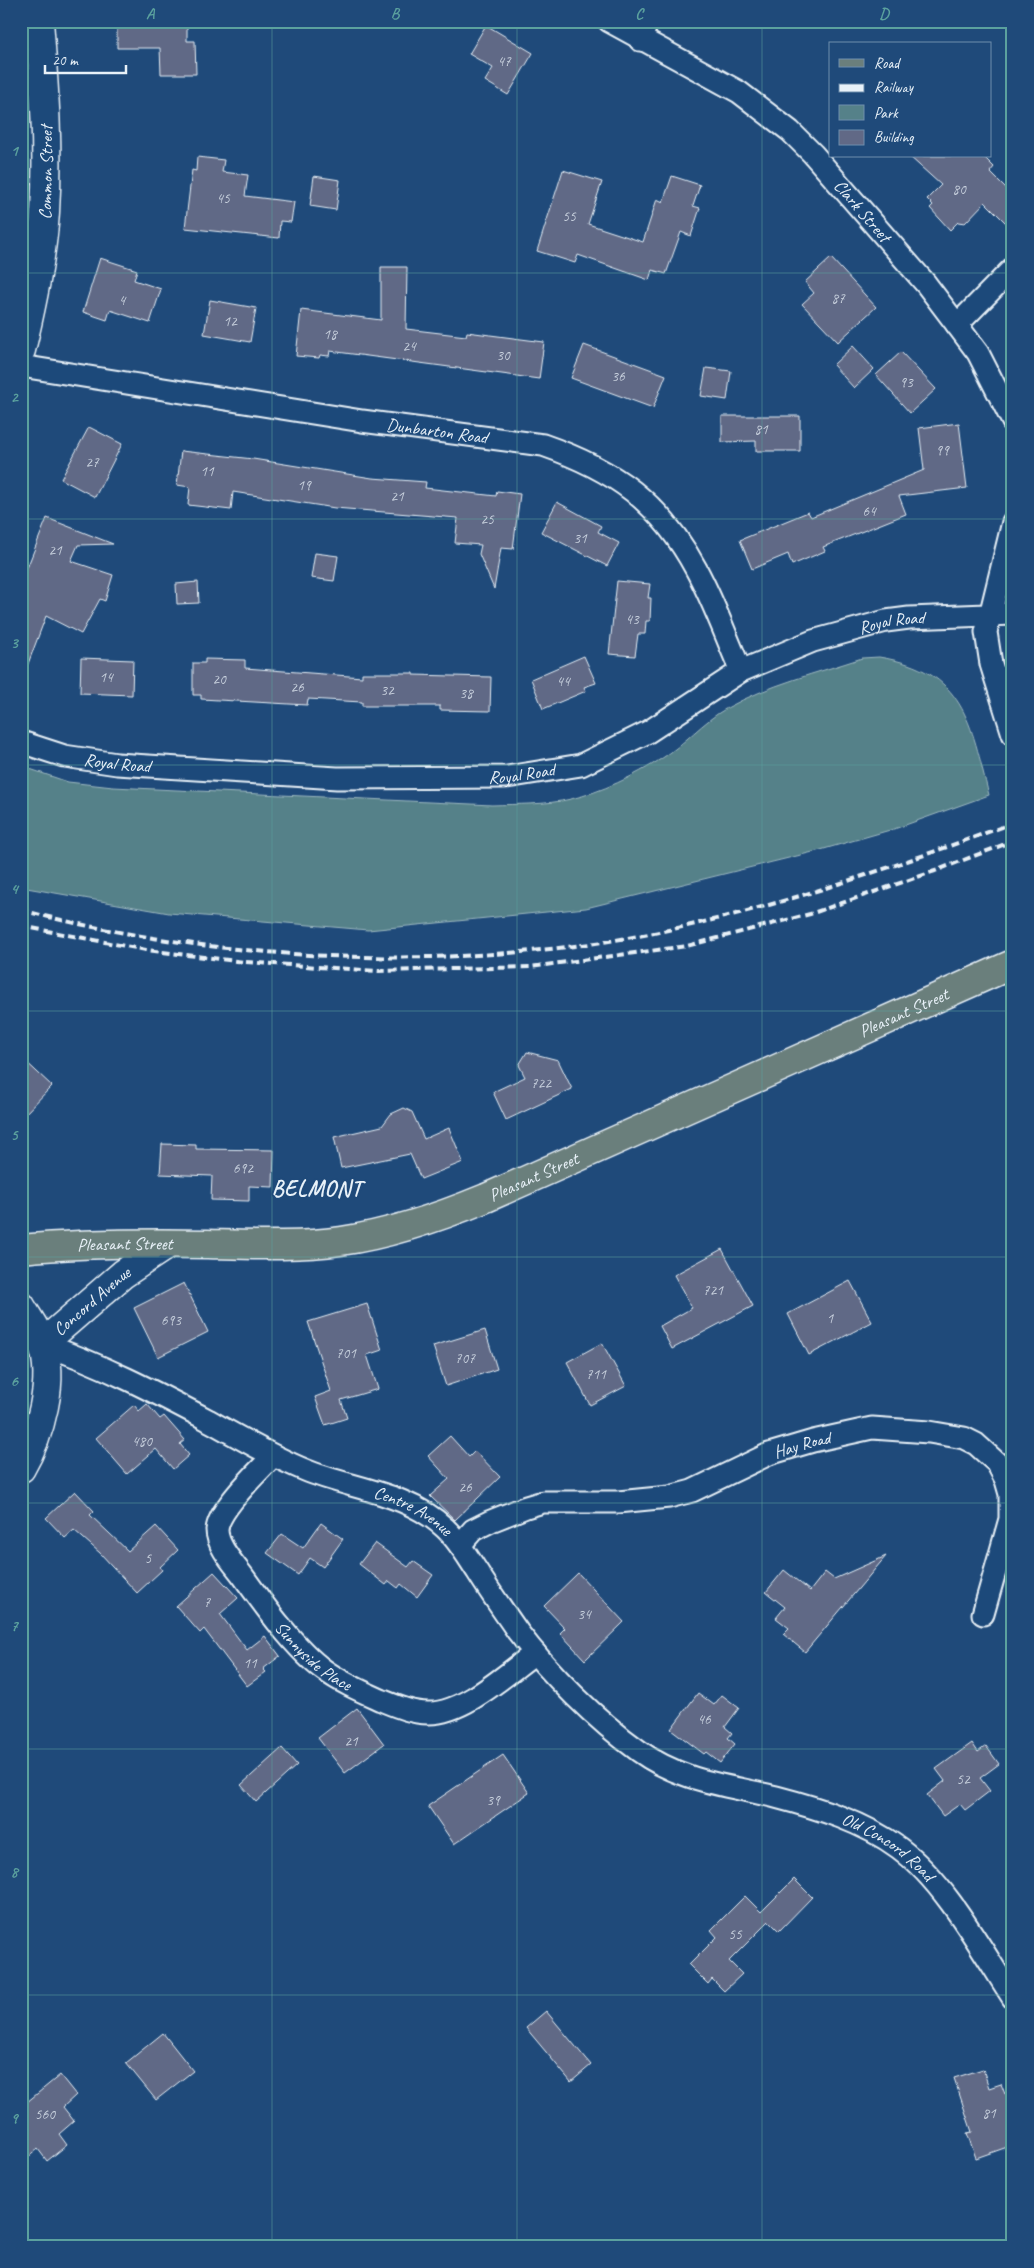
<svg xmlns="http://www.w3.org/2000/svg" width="1034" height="2268" font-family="Caveat,sans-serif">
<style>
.green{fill:#558189;stroke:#9eb9c0}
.building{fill:#616986;stroke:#e8f1f8}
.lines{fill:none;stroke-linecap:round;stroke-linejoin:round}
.minor-casing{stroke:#e8f1f8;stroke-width:25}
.secondary-casing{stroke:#e8f1f8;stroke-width:31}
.primary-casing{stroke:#e8f1f8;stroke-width:31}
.minor{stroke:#1f4a7a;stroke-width:21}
.secondary{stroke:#1f4a7a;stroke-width:28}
.primary{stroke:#6b7f7c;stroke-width:28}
.rail{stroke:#e8f1f8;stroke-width:4;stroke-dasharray:8 4;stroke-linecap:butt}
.grid{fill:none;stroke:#5ba19e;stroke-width:1;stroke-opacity:0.55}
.labels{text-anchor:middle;stroke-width:4;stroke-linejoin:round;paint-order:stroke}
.number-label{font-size:15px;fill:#c6cfdc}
.street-label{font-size:18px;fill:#e8f1f8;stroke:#1f4a7a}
.district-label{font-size:22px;font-weight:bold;letter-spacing:1px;fill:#e8f1f8;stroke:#1f4a7a}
.neatline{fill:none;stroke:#5ba19e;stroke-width:2}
.grid-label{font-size:16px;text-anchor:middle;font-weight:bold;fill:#5ba19e}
</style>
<rect width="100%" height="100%" fill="#1f4a7a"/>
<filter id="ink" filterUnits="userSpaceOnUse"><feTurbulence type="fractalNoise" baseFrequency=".02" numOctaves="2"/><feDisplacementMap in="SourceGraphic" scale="10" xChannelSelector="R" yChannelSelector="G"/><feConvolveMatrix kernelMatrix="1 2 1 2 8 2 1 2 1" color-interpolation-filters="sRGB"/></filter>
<g filter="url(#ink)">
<!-- green -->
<path class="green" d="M879,657C965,671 970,722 989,795L897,828L817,851L586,908L368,930L169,913L21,887V766L68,782L113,787L492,805C518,804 546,805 571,799C601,792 635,776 661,759C685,744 702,722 727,708C768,685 817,673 862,658Z"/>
<!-- building -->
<path class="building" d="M117,21H187V41H195L196,74H161L160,48H117Z
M486,25L533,53L508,95L485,81L493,68L469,54Z
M909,156H983L994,167L990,172L1013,195V230L985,202L965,223L958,222L950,230L930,208L933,205L927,199L941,185Z
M197,157L224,160L222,172L248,175L245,196L294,202L291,222L280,221L279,238L185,228L192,170L196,171Z
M563,170L602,182L588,224L643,242L657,199L663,202L672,176L700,185L693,206L700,208L691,236L681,232L666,274L652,270L649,280L578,255L575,263L537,251Z
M314,176L340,180L336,210L310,206Z
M100,258L137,270L134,280L161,289L150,323L110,310L107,320L83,312Z
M831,258L876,307L838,342L802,304L814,293L805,282Z
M381,267H407L406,329L466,336L467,332L544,342L539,379L330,351L329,356L320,355L319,358L296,356L301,310L381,320Z
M210,300L256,308L250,342L204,334Z
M584,345L666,375L653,408L571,378Z
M853,346L874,369L854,388L833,365Z
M901,352L936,389L910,413L876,375Z
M706,368L731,371L727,400L701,396Z
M722,416H800V451H756V441L722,442Z
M959,423L967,488L899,496L906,514L823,547L825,551L792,565L788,554L752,569L740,540L808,512L811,517L924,470L919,428Z
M89,427L122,444L95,497L61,479Z
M181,451L253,459L372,478L426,482L425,488L496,496L497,491L520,494L513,549L501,548L494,589L479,554L481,545L455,543L458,518L335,508L233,492L231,510L188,505L190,487L177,485Z
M557,502L601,526L598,532L619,543L607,566L541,532Z
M47,518L113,544L78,545L71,561L113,575L105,601L100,599L81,634L46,616L23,677L21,676V583Z
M315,553L338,556L334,581L311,578Z
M617,581L650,584L648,598H651L650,621H646L645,634H638L635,656L609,654Z
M198,582L199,603L177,604L176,584Z
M584,656L596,683L584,687L586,691L543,709L531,679Z
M81,658L133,660L132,695L80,693Z
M205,659L245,660V668L362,677V673H413V675L491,677L490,711L440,710V706H362V702L308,699L307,705L201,699V695H193V663H205Z
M527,1052L558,1060L572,1089L506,1120L493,1092L525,1077L519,1065Z
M21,1057L52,1086L21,1118Z
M404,1108L412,1112L424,1139L449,1128L463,1162L421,1179L410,1154L341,1168L334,1137L382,1126L391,1114Z
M162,1144L196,1145V1149L274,1150L273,1187L249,1186V1201L211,1200L212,1176L160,1174Z
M722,1249L753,1306L672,1349L660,1326L692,1308L674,1275Z
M850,1281L872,1322L809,1355L788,1314Z
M184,1283L208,1332L158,1357L134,1308Z
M367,1304L382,1350L367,1355L378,1389L341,1400L347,1418L325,1425L315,1397L331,1391L308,1322Z
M485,1330L497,1369L446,1386L433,1346Z
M602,1343L626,1386L590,1405L567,1362Z
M147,1404L160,1419L164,1416L185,1440L180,1444L189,1455L173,1469L156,1449L127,1474L96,1438L134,1405L139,1411Z
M450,1436L469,1457L475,1451L500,1477L455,1520L430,1496L449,1479L428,1456Z
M75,1491L94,1511L90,1515L128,1551L156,1526L178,1550L160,1567L162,1570L137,1593L100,1553L74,1530L65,1538L46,1518Z
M321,1523L343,1539L323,1567L310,1558L298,1575L267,1553L282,1534L303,1548Z
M375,1543L408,1567L413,1561L433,1575L417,1597L401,1584L398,1588L389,1581L386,1585L359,1564Z
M886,1556L805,1652L783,1634L789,1628L776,1618L785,1607L766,1592L784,1570L810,1591L825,1572L834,1579Z
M214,1572L238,1598L220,1614L247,1650L265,1636L280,1656L263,1669L266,1672L247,1686L204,1629L200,1633L176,1606Z
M578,1573L624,1622L585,1660L560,1633L565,1628L544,1606Z
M698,1693L714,1705L722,1695L739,1708L725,1727L732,1733L728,1738L735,1744L720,1763L706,1752L704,1754L671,1729Z
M357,1708L384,1744L345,1773L318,1738Z
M972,1743L978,1752L986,1746L999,1764L980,1778L990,1791L965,1810L960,1804L943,1816L927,1795L945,1781L936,1769Z
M282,1748L297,1765L256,1802L241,1785Z
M503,1755L529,1793L454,1844L428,1806Z
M794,1879L812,1897L779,1931L769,1921L729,1961L742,1974L724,1991L712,1979L708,1984L689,1965L717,1937L711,1930L745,1896L761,1912Z
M546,2011L591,2065L571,2082L526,2028Z
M163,2033L193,2071L156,2100L126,2063Z
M983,2069L989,2088L1001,2084L1005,2094L1009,2093L1013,2104V2145L976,2158L967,2133L972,2132L954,2078Z
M60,2075L76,2095L63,2107L74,2121L59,2134L67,2145L47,2161L38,2149L21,2163V2107Z"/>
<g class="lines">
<defs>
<g id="minor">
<path id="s1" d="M609,21L739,92L790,131L813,154L926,284L957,325L978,353L1013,422"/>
<path d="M640,40L648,21"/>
<path d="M957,325L1013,268"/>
<path id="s2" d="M21,366L362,421L543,445C615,470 660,502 696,569C714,602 726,637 741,671"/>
<path d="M1013,522L986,632L991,664L1013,734"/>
<path id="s3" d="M21,742L64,756L117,764L337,778L507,777L581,765L648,732L741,671L813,641L886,621L909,618L1013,614"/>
<path id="s4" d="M42,1344C99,1363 155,1392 208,1420C240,1438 271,1456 305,1470C351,1489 407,1492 445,1528C458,1540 467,1556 477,1571C490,1592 504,1612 518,1632C550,1674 596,1720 639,1751C682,1782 727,1785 776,1797C818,1808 864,1822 899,1848C946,1883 981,1949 1013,1998"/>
<path id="s5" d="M273,1456C259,1471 218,1509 217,1530C217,1546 234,1564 243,1576C263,1604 296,1650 324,1670C342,1683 361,1691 381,1700C396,1706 412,1713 428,1713C464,1714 507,1673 535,1653"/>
<path id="s6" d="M460,1545L473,1530L491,1521L526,1507L543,1502H618L669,1497L692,1491L769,1454L813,1441L872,1428L929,1432L964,1438L976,1444L997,1463L1006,1480L1010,1494V1519L983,1614"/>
</g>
<g id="secondary">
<path id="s7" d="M21,350C32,305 42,259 45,212C49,148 44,85 39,21"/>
<path d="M21,1306C28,1318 37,1330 42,1343C56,1379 40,1436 21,1468"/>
<path id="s8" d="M42,1344L123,1274L168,1244"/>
</g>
<g id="primary">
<path id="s9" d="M21,1249C83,1243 145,1243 208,1244C252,1245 297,1247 341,1241C391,1234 440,1217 486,1198L1013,964"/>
</g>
</defs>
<!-- minor casing -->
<use href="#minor" class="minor-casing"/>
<!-- secondary casing -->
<use href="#secondary" class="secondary-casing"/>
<!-- primary casing -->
<use href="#primary" class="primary-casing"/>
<!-- minor -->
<use href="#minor" class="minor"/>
<!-- secondary -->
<use href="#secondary" class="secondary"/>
<!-- primary -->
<use href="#primary" class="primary"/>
<!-- rail -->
<path class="rail" d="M21,910C226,964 466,974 673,929C789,904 901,864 1013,823
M21,926L146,950L245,962L378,971L530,967L687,946L810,914L935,871L1013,841"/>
</g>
</g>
<!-- grid -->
<path class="grid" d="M272,21V2247M517,21V2247M762,21V2247M21,273H1013M21,519H1013M21,765H1013M21,1011H1013M21,1257H1013M21,1503H1013M21,1749H1013M21,1995H1013"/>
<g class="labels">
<!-- number labels -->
<g class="number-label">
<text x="504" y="66">47</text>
<text x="959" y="194">80</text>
<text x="223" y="203">45</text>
<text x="569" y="221">55</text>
<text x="838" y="303">87</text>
<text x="122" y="305">4</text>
<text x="230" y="326">12</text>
<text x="330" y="339">18</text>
<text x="409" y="351">24</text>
<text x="503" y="360">30</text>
<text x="618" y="381">36</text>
<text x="906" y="387">93</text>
<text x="761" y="434">81</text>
<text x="942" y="455">99</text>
<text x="92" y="467">27</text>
<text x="207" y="476">11</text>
<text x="304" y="490">19</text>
<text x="397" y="501">21</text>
<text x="869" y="516">64</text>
<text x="487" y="524">25</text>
<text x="580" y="543">31</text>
<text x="55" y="555">21</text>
<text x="632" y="624">43</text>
<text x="106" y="682">14</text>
<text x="219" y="684">20</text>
<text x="563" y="686">44</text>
<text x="297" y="692">26</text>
<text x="387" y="695">32</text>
<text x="466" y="698">38</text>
<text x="541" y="1088">722</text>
<text x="243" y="1173">692</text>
<text x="713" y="1295">721</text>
<text x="830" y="1323">1</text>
<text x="171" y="1325">693</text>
<text x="346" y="1358">701</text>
<text x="465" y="1363">707</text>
<text x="596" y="1379">711</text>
<text x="142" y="1446">480</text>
<text x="465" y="1492">26</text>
<text x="148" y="1563">5</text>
<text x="207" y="1607">7</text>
<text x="584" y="1619">34</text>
<text x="250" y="1668">11</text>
<text x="704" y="1724">46</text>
<text x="351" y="1746">21</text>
<text x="963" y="1784">52</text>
<text x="493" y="1805">39</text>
<text x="735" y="1939">55</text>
<text x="989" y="2118">81</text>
<text x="45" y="2119">560</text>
</g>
<!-- street labels -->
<g class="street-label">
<text dy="6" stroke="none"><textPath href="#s7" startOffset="180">Common Street</textPath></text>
<text dy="6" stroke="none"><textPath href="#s1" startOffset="320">Clark Street</textPath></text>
<text dy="6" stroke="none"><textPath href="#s2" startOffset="421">Dunbarton Road</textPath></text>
<text dy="6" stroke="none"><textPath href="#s3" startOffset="909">Royal Road</textPath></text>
<text dy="6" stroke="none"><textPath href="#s3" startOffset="99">Royal Road</textPath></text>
<text dy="6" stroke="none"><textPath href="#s3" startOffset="504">Royal Road</textPath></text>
<text dy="6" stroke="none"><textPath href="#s9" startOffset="929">Pleasant Street</textPath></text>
<text dy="6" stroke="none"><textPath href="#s9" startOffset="524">Pleasant Street</textPath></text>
<text dy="6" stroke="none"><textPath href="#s9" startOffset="104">Pleasant Street</textPath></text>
<text dy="6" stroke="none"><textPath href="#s8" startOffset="66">Concord Avenue</textPath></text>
<text dy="6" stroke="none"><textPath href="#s6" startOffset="365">Hay Road</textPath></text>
<text dy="6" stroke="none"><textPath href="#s4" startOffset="408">Centre Avenue</textPath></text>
<text dy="6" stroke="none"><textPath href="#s5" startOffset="255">Sunnyside Place</textPath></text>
<text dy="6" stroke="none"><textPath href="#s4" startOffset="1012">Old Concord Road</textPath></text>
</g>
<!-- district labels -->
<g class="district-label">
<text x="317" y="1196">BELMONT</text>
</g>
</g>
<!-- margin -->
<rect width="1034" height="2268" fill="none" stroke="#1f4a7a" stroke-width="55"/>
<!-- legend -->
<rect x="829" y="42" width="162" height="115" fill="#1f4a7a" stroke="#6f8dac"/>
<rect x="839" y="59" width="25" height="8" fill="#6b7f7c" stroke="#6f8dac"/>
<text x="874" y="68" font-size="15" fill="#e8f1f8">Road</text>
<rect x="839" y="84" width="25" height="8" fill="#e8f1f8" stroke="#6f8dac"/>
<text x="874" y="92" font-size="15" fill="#e8f1f8">Railway</text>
<rect x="839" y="105" width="25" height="15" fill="#558189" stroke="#6f8dac"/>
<text x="874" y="118" font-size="15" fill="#e8f1f8">Park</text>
<rect x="839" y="130" width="25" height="15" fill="#616986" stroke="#6f8dac"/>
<text x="874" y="142" font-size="15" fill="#e8f1f8">Building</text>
<!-- scale -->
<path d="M45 65v8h81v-8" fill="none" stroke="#e8f1f8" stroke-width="2.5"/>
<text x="52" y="65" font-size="15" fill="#e8f1f8" stroke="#1f4a7a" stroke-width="4" paint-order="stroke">20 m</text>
<rect x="28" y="28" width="978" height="2212" class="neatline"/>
<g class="grid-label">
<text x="150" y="19">A</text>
<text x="395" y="19">B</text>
<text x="639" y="19">C</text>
<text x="884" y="19">D</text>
<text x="14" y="156">1</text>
<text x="14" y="402">2</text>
<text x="14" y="648">3</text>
<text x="14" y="894">4</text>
<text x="14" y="1140">5</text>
<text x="14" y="1386">6</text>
<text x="14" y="1631">7</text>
<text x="14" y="1877">8</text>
<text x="14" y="2123">9</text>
</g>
</svg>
